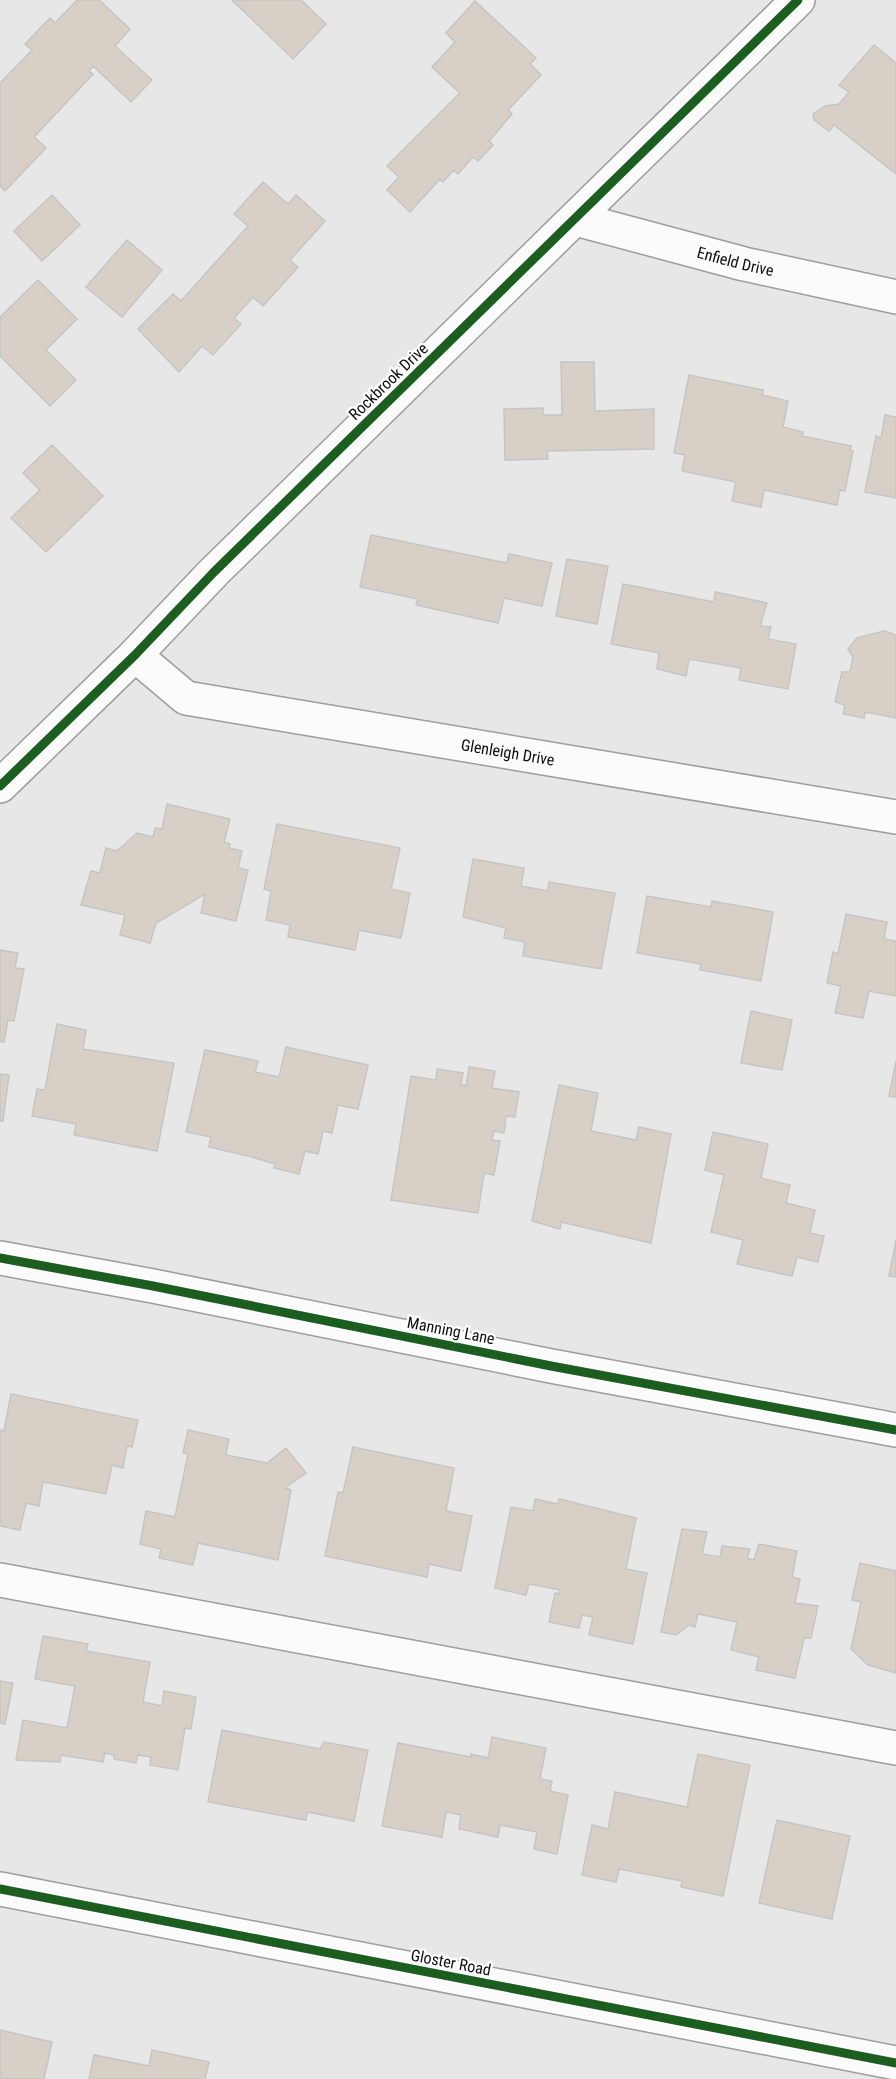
<svg xmlns="http://www.w3.org/2000/svg" width="896" height="2079" font-family="'Roboto Condensed',sans-serif">
<style>
.building{fill:#d8d0c6;stroke:#c5c5c5;stroke-width:1.5}
.lines{fill:none;stroke-linecap:round;stroke-linejoin:round}
.minor-casing{stroke:#9d9d9e;stroke-width:36}
.minor{stroke:#fbfbfc;stroke-width:33}
.cycleway-casing{stroke:#fff;stroke-width:13}
.cycleway{stroke:#1b5e20;stroke-width:9}
.labels{text-anchor:middle;stroke-width:4.5;stroke-linejoin:round;paint-order:stroke}
.street-label{font-size:16px;fill:#0d0d0e;stroke:#fff}
</style>
<rect width="100%" height="100%" fill="#e7e7e8"/>
<!-- building -->
<path class="building" d="M77,0H99L130,29L115,46L152,80L131,102L93,66L89,71L93,74L34,137L46,148L5,191L0,186V83L32,50L25,44L50,18L55,23Z
M232,0H301L326,24L293,59Z
M475,1L536,58L530,64L541,75L508,110L512,114L489,141L493,145L478,161L473,157L458,174L454,170L443,182L440,179L410,212L387,190L399,177L387,166L460,93L432,67L455,42L446,33Z
M874,45L896,63V174L834,125L829,131L814,120L813,114L825,106L839,104L849,92L839,85Z
M263,182L288,204L296,195L325,221L290,260L298,267L263,306L253,297L234,318L241,324L213,355L202,346L179,372L138,329L173,294L181,301L248,226L234,214Z
M52,195L80,225L42,261L14,231Z
M127,240L162,270L122,317L86,287Z
M38,280L77,319L46,350L76,380L50,406L0,356V317Z
M561,362H594L595,411L654,409V449L547,451L548,459L505,460L504,409L543,408V415H562Z
M689,375L763,390L762,395L788,401L783,427L803,432L802,436L851,446L850,450L853,451L845,491L840,490L837,505L764,490L761,507L732,501L736,482L682,471L685,455L674,453Z
M885,415L896,417V498L865,492L876,436L881,438Z
M52,445L103,496L46,552L11,518L40,490L23,473Z
M371,535L507,563L509,554L552,563L542,606L504,598L498,623L416,605L418,599L360,587Z
M567,559L608,566L597,624L556,616Z
M623,584L714,602L715,592L767,603L760,626L771,627L768,639L796,644L788,689L739,680L741,668L689,659L686,676L657,669L659,653L611,644Z
M884,631L896,635V718L865,712L864,718L843,714L845,705L835,702L842,672H850L853,657L848,649L857,638Z
M167,804L230,819L224,842L230,844L229,848L242,851L238,868L248,870L236,921L201,913L205,894L156,923L150,943L120,935L125,915L81,905L91,871L100,873L106,848L117,851L137,833L153,837L155,828L162,829Z
M277,824L400,848L391,889L410,893L401,938L359,930L355,950L288,937L290,925L266,920L271,891L264,889Z
M473,859L524,868L521,886L548,891L549,882L615,893L601,969L523,956L525,942L504,938L506,928L463,917Z
M647,896L711,907L712,901L773,912L761,981L700,970L701,964L637,953Z
M846,914L887,922L884,939L896,941V996L869,991L863,1018L835,1013L841,986L827,983L833,952L838,954Z
M0,950L18,953L15,968L24,969L14,1021L8,1020L4,1042L0,1041Z
M751,1011L792,1020L782,1070L741,1063Z
M57,1024L86,1030L83,1049L174,1063L157,1151L74,1135L76,1124L32,1116L37,1089L45,1090Z
M286,1047L368,1065L358,1109L338,1105L332,1133L323,1131L318,1154L305,1151L299,1174L274,1168L275,1164L252,1157L209,1147L211,1137L186,1132L205,1050L258,1061L255,1072L279,1077Z
M896,1061V1097L889,1096Z
M469,1067L495,1071L492,1088L519,1092L515,1117L506,1116L504,1133L494,1131L492,1140L500,1141L494,1175L484,1173L478,1213L391,1200L411,1076L436,1080L437,1069L463,1073L461,1085L466,1086Z
M0,1074L9,1075L3,1121H0Z
M559,1085L598,1093L591,1131L636,1140L639,1127L671,1134L651,1243L561,1222L560,1229L532,1221Z
M713,1132L768,1144L761,1178L790,1185L786,1203L815,1210L810,1233L824,1236L818,1262L797,1257L792,1276L737,1264L743,1240L711,1232L724,1175L705,1170Z
M896,1240V1277L889,1276Z
M11,1394L138,1420L132,1447L127,1446L123,1468L112,1465L106,1494L43,1482L39,1506L26,1503L20,1530L0,1526V1430L4,1431Z
M188,1430L229,1439L226,1455L267,1463L286,1448L306,1473L285,1488L291,1490L278,1560L198,1543L193,1565L159,1558L161,1549L140,1544L146,1511L175,1517L188,1454L183,1453Z
M353,1447L454,1468L446,1511L472,1516L461,1571L429,1564L427,1577L325,1556L338,1492L343,1493Z
M535,1499L558,1504L559,1499L636,1518L626,1569L647,1573L633,1644L589,1635L593,1617L582,1615L579,1628L549,1622L555,1593L559,1594L560,1590L529,1584L526,1595L495,1588L511,1507L533,1511Z
M682,1529L707,1532L702,1554L720,1557L722,1546L750,1549L747,1558L754,1560L759,1544L797,1551L792,1577L800,1579L795,1603L818,1606L811,1638H804L795,1678L756,1670L759,1657L731,1650L737,1622L698,1614L695,1627L689,1625L676,1635L661,1632Z
M860,1563L896,1571V1673L868,1665L851,1649L861,1602L852,1600Z
M43,1636L88,1644L86,1651L150,1662L143,1702L162,1706L164,1691L196,1697L191,1729L185,1728L178,1770L150,1765L151,1757L138,1755L136,1763L114,1759V1755L105,1753L103,1762L61,1755L60,1762L16,1760L23,1720L67,1728L75,1686L35,1679Z
M0,1681L13,1683L5,1724L0,1723Z
M222,1730L320,1749L324,1742L368,1750L354,1821L307,1812L306,1820L208,1802Z
M492,1737L546,1748L540,1779L552,1781L550,1791L568,1795L557,1854L534,1849L537,1832L500,1825L498,1837L459,1829L461,1815L446,1812L442,1837L382,1826L398,1743L471,1757V1754L488,1758Z
M698,1754L750,1765L723,1896L681,1887L682,1881L619,1869L616,1882L582,1875L592,1825L608,1829L615,1792L687,1807Z
M777,1820L850,1836L832,1919L759,1903Z
M0,2030L52,2042L44,2079H0Z
M152,2050L209,2062L205,2079H89L94,2055L149,2066Z"/>
<g class="lines">
<defs>
<g id="minor">
<path id="s1" d="M576,219L744,264L896,297"/>
<path id="s2" d="M135,655L186,698L896,817"/>
<path d="M0,786L135,655L214,572L798,0"/>
<path d="M0,1258L153,1286L551,1366L896,1430"/>
<path d="M0,1580L896,1748"/>
<path d="M0,1889L896,2063"/>
</g>
</defs>
<!-- minor casing -->
<use href="#minor" class="minor-casing"/>
<!-- minor -->
<use href="#minor" class="minor"/>
<defs>
<path id="cycleway" d="M0,786L135,655L214,572L798,0
M0,1258L153,1286L551,1366L896,1430
M0,1889L896,2063"/>
</defs>
<!-- cycleway casing -->
<use href="#cycleway" class="cycleway-casing"/>
<!-- cycleway -->
<use href="#cycleway" class="cycleway"/>
</g>
<g class="labels">
<!-- street labels -->
<g class="street-label">
<text dy="6" stroke="none"><textPath href="#s1" startOffset="165">Enfield Drive</textPath></text>
<text transform="translate(388 381) rotate(-44)" y="6">Rockbrook Drive</text>
<text dy="6" stroke="none"><textPath href="#s2" startOffset="393">Glenleigh Drive</textPath></text>
<text transform="translate(451 1330) rotate(11)" y="6">Manning Lane</text>
<text transform="translate(451 1962) rotate(11)" y="6">Gloster Road</text>
</g>
</g>
</svg>
